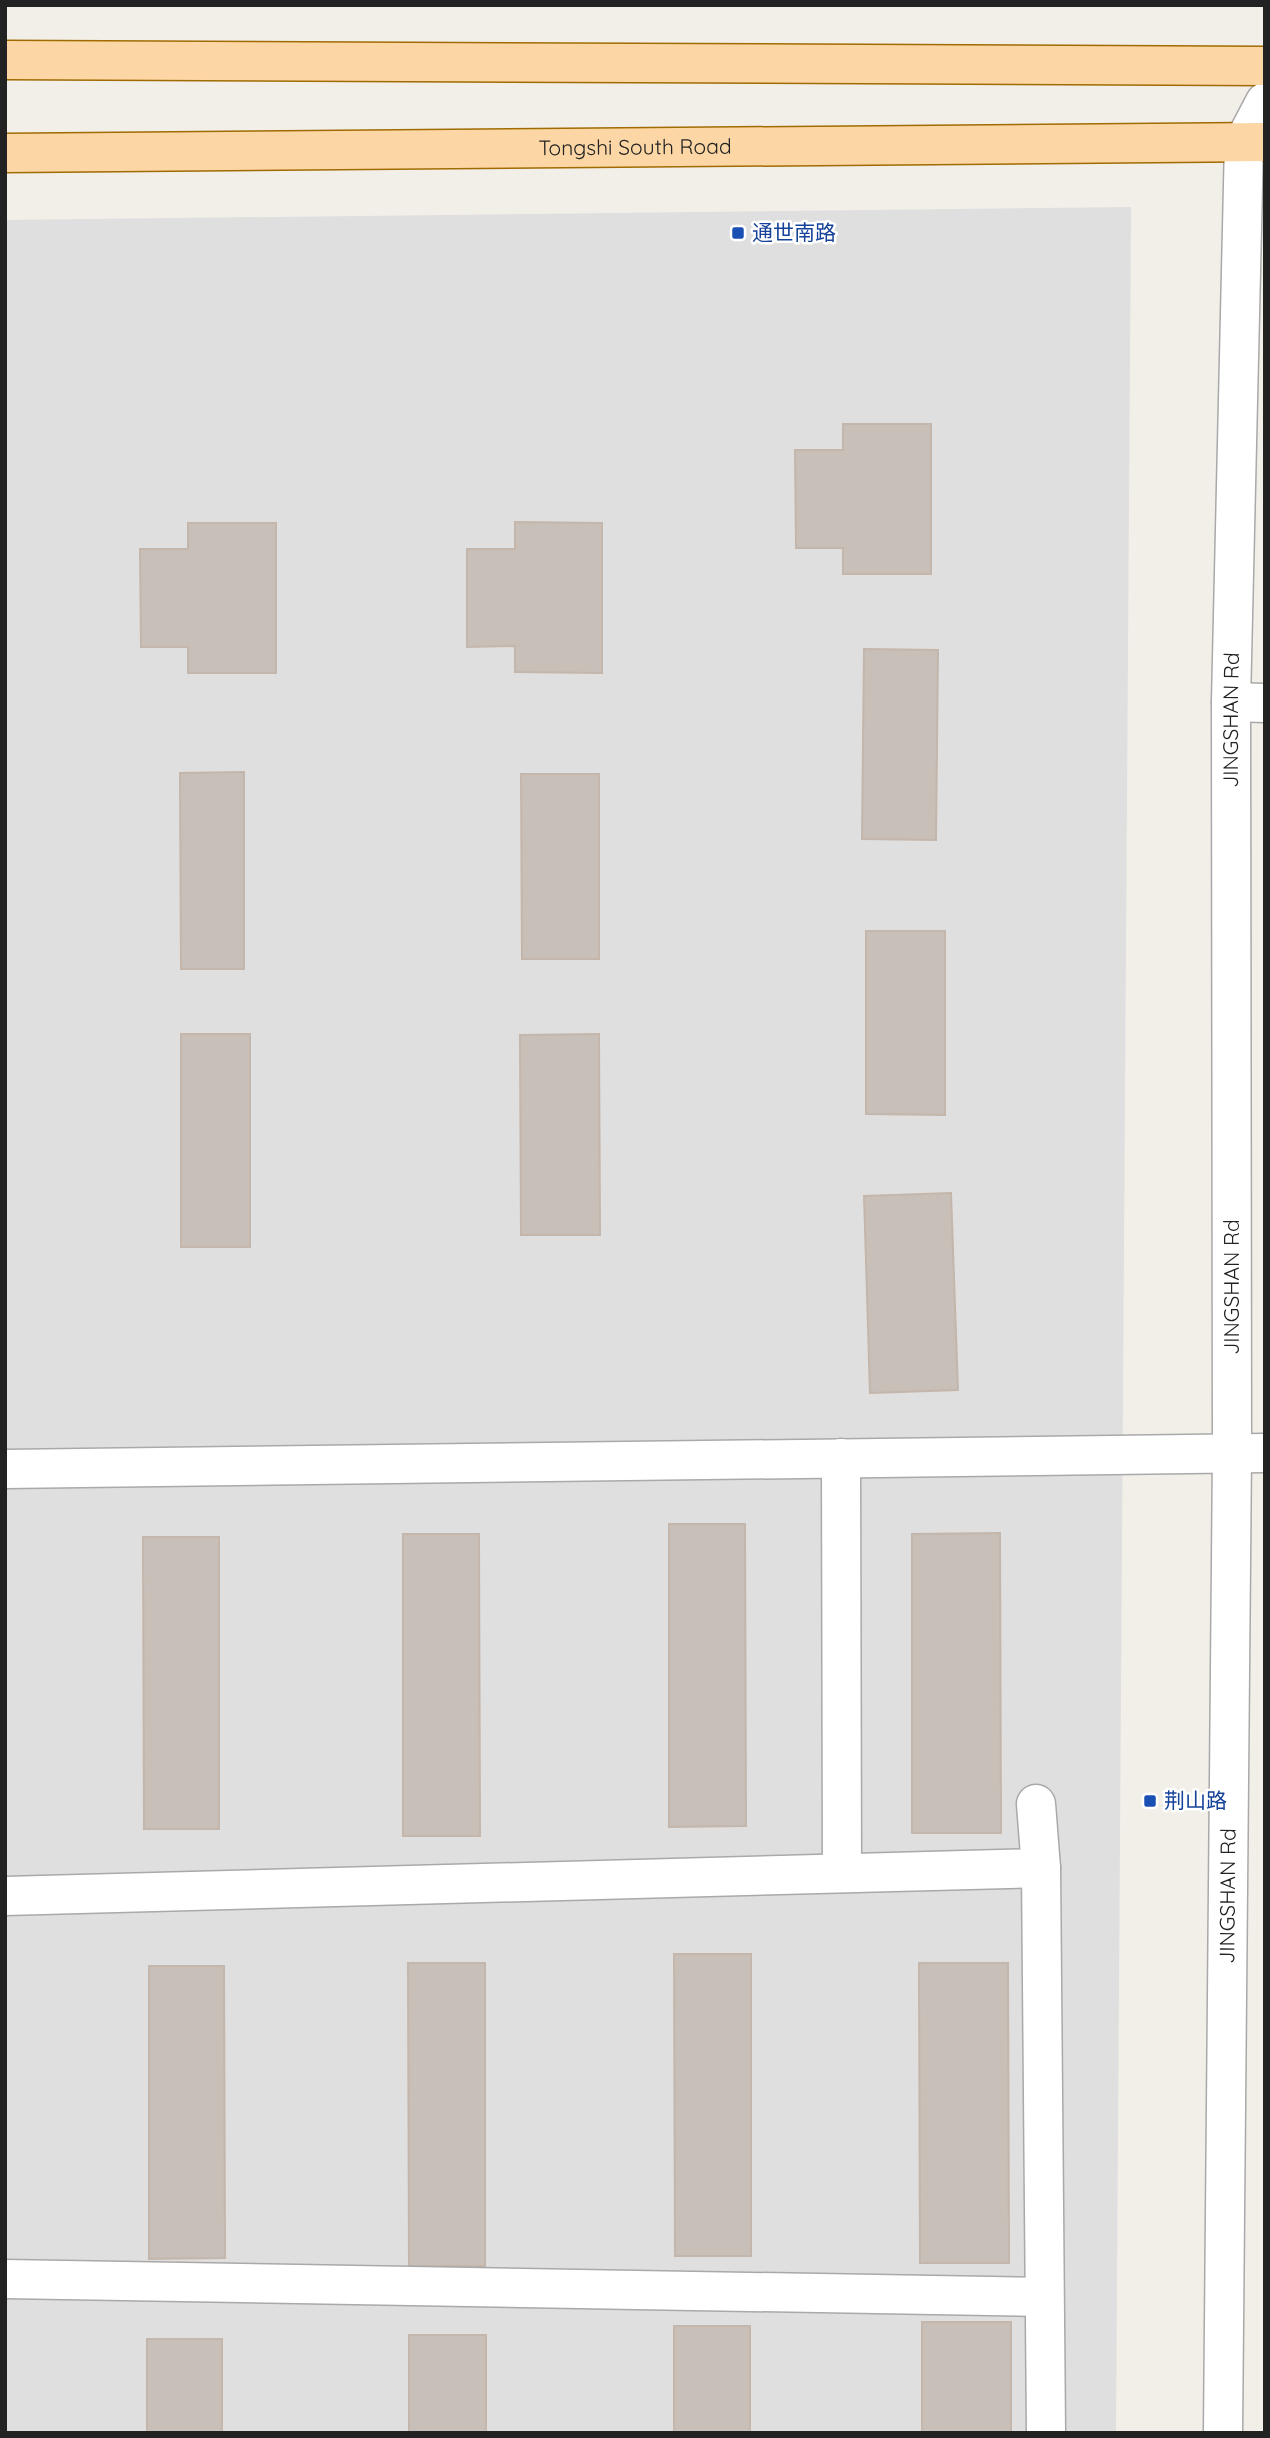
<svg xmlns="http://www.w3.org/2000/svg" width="1270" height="2438" font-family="Quicksand,'Noto Sans SC',sans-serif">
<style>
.residential{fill:#e0dfdf}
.building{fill:#c7bfb8;stroke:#c4b6ab;stroke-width:2}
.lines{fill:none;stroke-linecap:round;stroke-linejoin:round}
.minor-casing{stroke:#a9a9a9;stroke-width:41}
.major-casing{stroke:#a06b00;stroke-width:41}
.minor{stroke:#fff;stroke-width:38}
.major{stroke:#fcd6a4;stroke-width:38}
.transit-dot{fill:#1a4fb4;stroke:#fff;stroke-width:2.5}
.labels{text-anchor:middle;stroke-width:5;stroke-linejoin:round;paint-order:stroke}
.street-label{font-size:21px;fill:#222;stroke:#fff}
.transit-label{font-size:21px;fill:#164399;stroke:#fff;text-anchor:start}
</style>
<rect width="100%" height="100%" fill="#f2efe9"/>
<!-- residential -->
<path class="residential" d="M1131,207L1116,2433H5V220Z"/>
<!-- building -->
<path class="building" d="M843,424H931V574H843V548H796L795,450H843Z
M515,522L602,523V673L515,672V646L467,647V549H515Z
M188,523H276V673H188V647H141L140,549H188Z
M864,649L938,650L936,840L862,839Z
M244,772V969H181L180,773Z
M521,774H599V959H522Z
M866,931H945V1115L866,1114Z
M181,1034H250V1247H181Z
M599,1034L600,1235H521L520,1035Z
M951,1193L958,1390L870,1393L864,1196Z
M669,1524H745L746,1826L669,1827Z
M1000,1533L1001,1833H912V1534Z
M403,1534H479L480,1836H403Z
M143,1537H219V1829H144Z
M674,1954H751V2256H675Z
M408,1963H485V2266H409Z
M919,1963H1008L1009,2263H920Z
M149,1966H224L225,2258L149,2259Z
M922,2322H1011V2433H922Z
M674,2326H750V2433H674Z
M409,2335H486V2433H409Z
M147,2339H222V2433H147Z"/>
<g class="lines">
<defs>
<g id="minor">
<path d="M1231,702L1265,703"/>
<path d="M841,1458L842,1873"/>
<path d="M5,1469L1265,1453"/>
<path d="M1036,1804L1041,1868L1046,2433"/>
<path d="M5,1896L1041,1868"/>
<path d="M5,2279L1044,2297"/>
<path id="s1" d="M1223,2433L1232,1453L1231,702L1244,142L1265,102"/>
</g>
<g id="major">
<path d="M5,60L1265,66"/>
<path id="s2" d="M5,153L1265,142"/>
</g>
</defs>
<!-- minor casing -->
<use href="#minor" class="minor-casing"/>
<!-- major casing -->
<use href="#major" class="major-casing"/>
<!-- minor -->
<use href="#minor" class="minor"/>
<!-- major -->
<use href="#major" class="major"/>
</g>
<!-- markers -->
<g class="transit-dot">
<rect x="731" y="226" width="14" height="14" rx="3.5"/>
<rect x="1143" y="1794" width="14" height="14" rx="3.5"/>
</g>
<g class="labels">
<!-- street labels -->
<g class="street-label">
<text dy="7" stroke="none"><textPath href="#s2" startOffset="630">Tongshi South Road</textPath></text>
<text dy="7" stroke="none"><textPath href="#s1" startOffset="1713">JINGSHAN Rd</textPath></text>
<text transform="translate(1232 1287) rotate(-90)" y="7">JINGSHAN Rd</text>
<text dy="7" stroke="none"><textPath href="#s1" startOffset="537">JINGSHAN Rd</textPath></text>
</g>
<!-- transit labels -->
<g class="transit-label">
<text x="752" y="240">通世南路</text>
<text x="1164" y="1808">荆山路</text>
</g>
</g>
<!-- border -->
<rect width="1270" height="2438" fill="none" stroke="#222222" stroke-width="14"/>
</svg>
